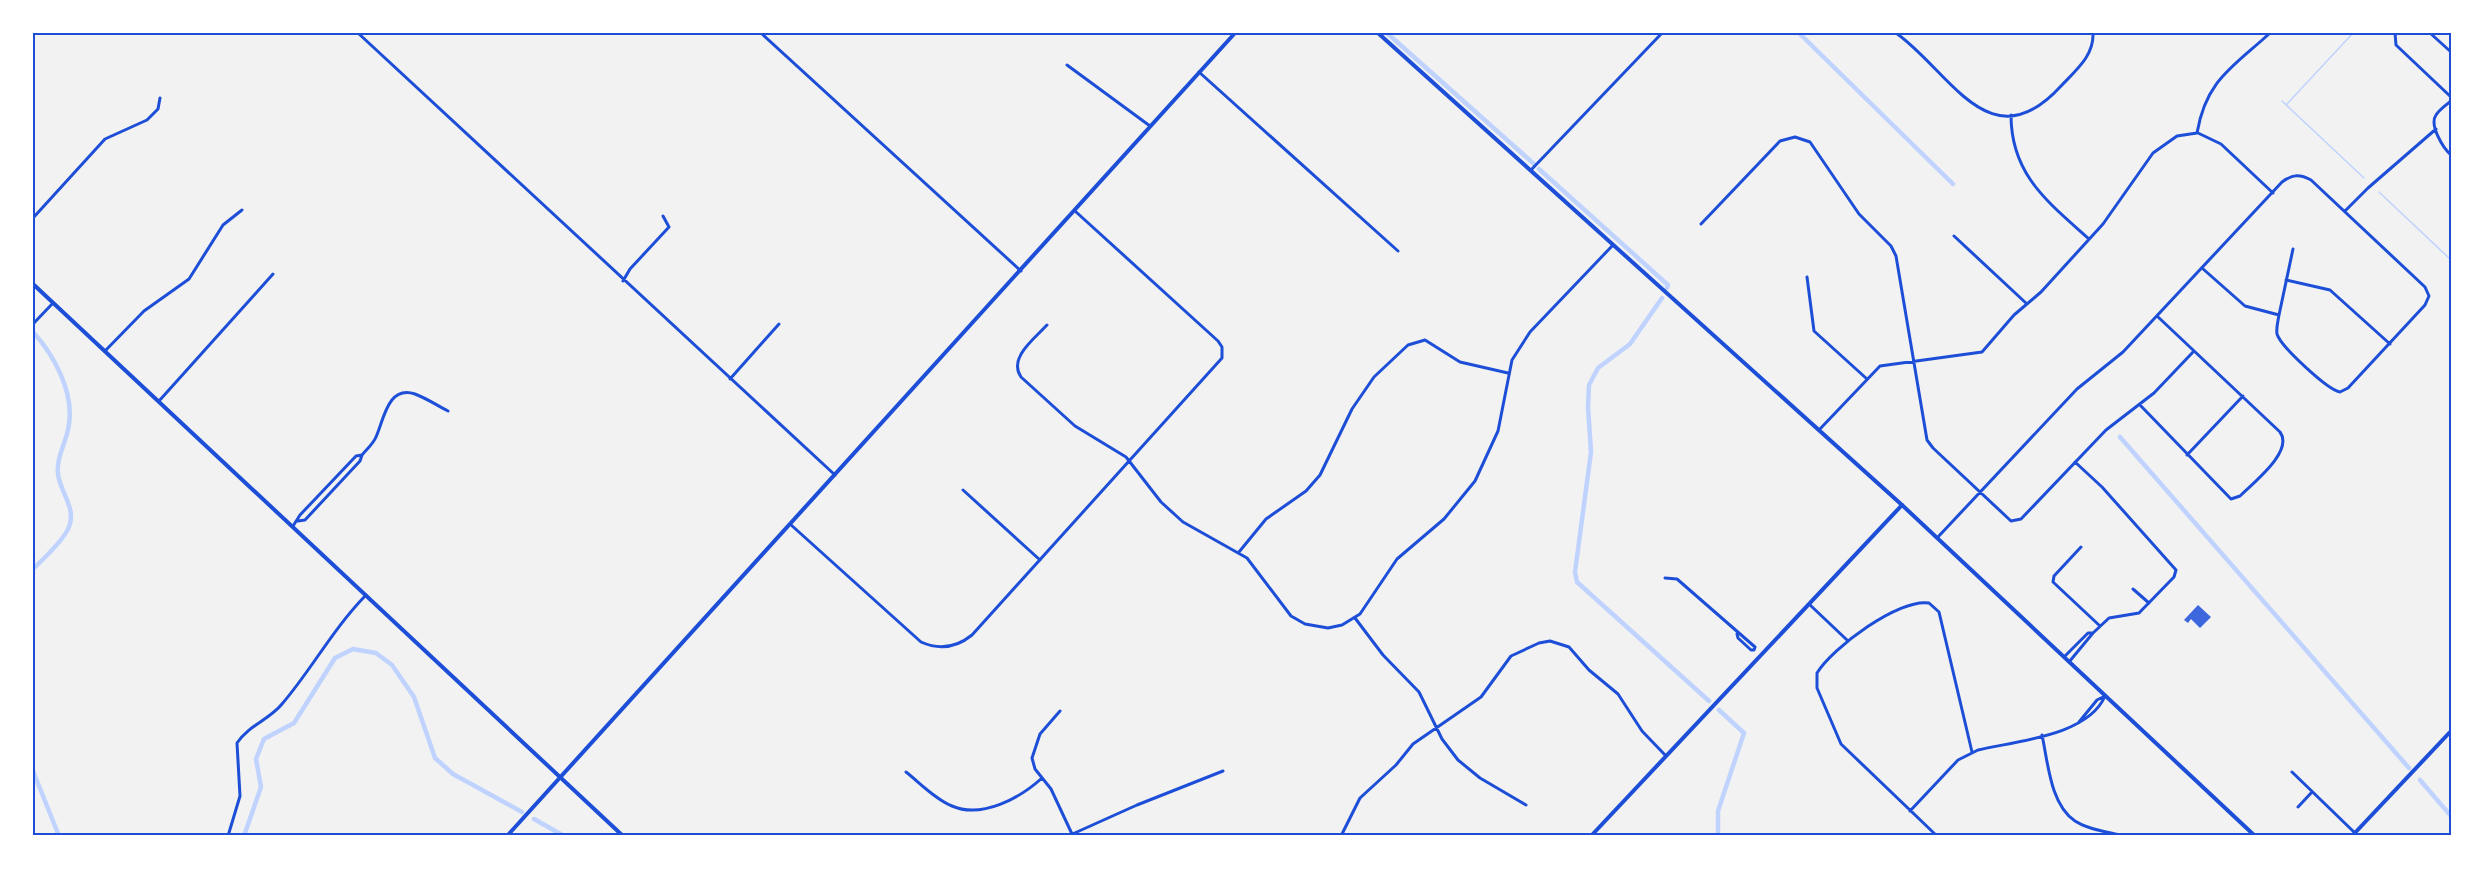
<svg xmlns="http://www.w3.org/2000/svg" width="2484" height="869" font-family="Helvetica,sans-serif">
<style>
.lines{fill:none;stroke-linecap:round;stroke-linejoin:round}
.stream{stroke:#bfd3fe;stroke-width:1.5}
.canal{stroke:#bfd3fe;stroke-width:4.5}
.building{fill:#3d67dc}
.minor{stroke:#1d4ed8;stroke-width:3}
.tertiary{stroke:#1d4ed8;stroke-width:4}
.secondary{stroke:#1d4ed8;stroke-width:4}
.neatline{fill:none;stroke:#1d4ed8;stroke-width:2}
</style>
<rect width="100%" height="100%" fill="#f2f2f2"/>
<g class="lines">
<!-- stream -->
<path class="stream" d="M2282,101L2364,178
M2287,104L2353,33
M2379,192L2451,260"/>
<!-- canal -->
<path class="canal" d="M1387,33L1534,164
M1799,33L1953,184
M1539,169L1668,285L1667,288
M1662,298L1630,344L1598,368L1589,385L1588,407L1591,452L1575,572L1577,582L1709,701
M33,332C54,355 74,392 69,424C67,442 56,456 58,474C60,493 79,510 67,531C59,545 44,558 33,569
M2120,437L2409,768
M33,771L59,836
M2420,780L2451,816
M534,819L564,836
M244,836L261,787L256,759L264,739L294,723L335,658L353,649L376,653L392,665L414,697L435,758L453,774L522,812
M1718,836V811L1744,733L1719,710"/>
</g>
<!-- building -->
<path class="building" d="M2198,605L2211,617L2200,628L2191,619L2188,623L2184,620Z"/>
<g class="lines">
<!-- minor -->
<path class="minor" d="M358,33L835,475
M761,33L1021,271
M1896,33C1950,71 1990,164 2061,86C2076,70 2094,56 2093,33
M2395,33L2396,45L2451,97
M2430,33L2451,52
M1067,65L1150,126
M1199,72L1398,251
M2451,101C2446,105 2439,110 2436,115C2429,125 2443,148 2451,155
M2011,115C2011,175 2048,202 2089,239
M2198,133L2221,144L2273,193
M1531,170L1662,33
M2345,211L2368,188L2436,129
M33,218L105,139L147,120L158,109L160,98
M1701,224L1780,141L1795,137L1810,142L1859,214L1891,246L1896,256L1927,440L1933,448L2011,521L2021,519L2106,430L2154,393L2194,351
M1954,236L2027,304
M1807,277L1814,331L1867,379
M2286,280L2330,290L2390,344
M623,281L630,269L669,227L663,216
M2279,315L2293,249
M33,324L53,303
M1047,325C1034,339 1008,358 1021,377L1075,426L1126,457L1161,502L1183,522L1247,558L1291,616L1305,624L1328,628L1342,625L1360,614L1397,559L1444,519L1475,481L1498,431L1512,360L1530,332L1613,245
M105,351L144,311L189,279L223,225L242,210
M730,379L779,324
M159,401L273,274
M2140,405L2231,499L2240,496C2254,482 2294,451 2280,432L2157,316
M1819,430L1880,366L1982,352L2014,315L2041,292L2103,224L2153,153L2177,136L2197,133C2206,80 2233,67 2270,33
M362,455C367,449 373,444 376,437C384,419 388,385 415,394C426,398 438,406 448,411
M2187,455L2243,396
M2075,462L2102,487L2176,570L2174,577L2139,613L2109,618L2093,633
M963,490L1040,560
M790,524L921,642C939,650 956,648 972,635L1222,358V347L1218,341L1075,211
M293,526L300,515L356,456L362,455L360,461L305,520L298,521
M1937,538L2077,389L2123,352L2282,182C2293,174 2300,174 2311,180L2425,287L2429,296L2425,305L2348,388L2340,392C2328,390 2281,347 2277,334C2276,328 2278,321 2279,315L2245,306L2202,268
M2081,547L2054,576L2053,582L2100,626
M1239,552L1266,519L1306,491L1320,475L1352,409L1374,377L1408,345L1425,340L1460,362L1508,373
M1665,578L1677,579L1755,647L1754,650H1751L1738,638L1737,634
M2133,589L2149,603
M1809,604L1847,640
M1355,618L1383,655L1419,692L1442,739L1458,760L1480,778L1526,805
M2064,657L2088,633H2093L2069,662
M1060,711L1040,734L1032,758L1035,769L1051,789L1072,834
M2042,735C2048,762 2050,804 2075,821C2089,830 2109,832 2124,836
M906,772C920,783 935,799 952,806C982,819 1020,798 1042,778
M2292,772L2355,833
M2298,807L2312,792
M1910,811L1958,760L1978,750C2016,741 2088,736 2105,696L2097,700L2079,722
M228,836L240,796L237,743C249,725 269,720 282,704C312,669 332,630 366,595
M1068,836L1137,805L1223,771
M1341,836L1360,798L1396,765L1413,744L1481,697L1511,656L1539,643L1550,641L1569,647L1589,670L1618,694L1642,731L1666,756
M1937,836L1841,744L1817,688V673C1832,648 1899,598 1929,603L1939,612L1972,752"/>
<!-- tertiary -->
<path class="tertiary" d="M507,836L1235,33
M1591,836L1902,505
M2352,836L2451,731"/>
<!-- secondary -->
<path class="secondary" d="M1378,33L1902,505L2255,836
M33,284L623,836"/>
</g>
<!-- border -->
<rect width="2484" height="869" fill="none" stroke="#ffffff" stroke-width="69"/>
<rect x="34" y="34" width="2416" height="800" class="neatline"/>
</svg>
